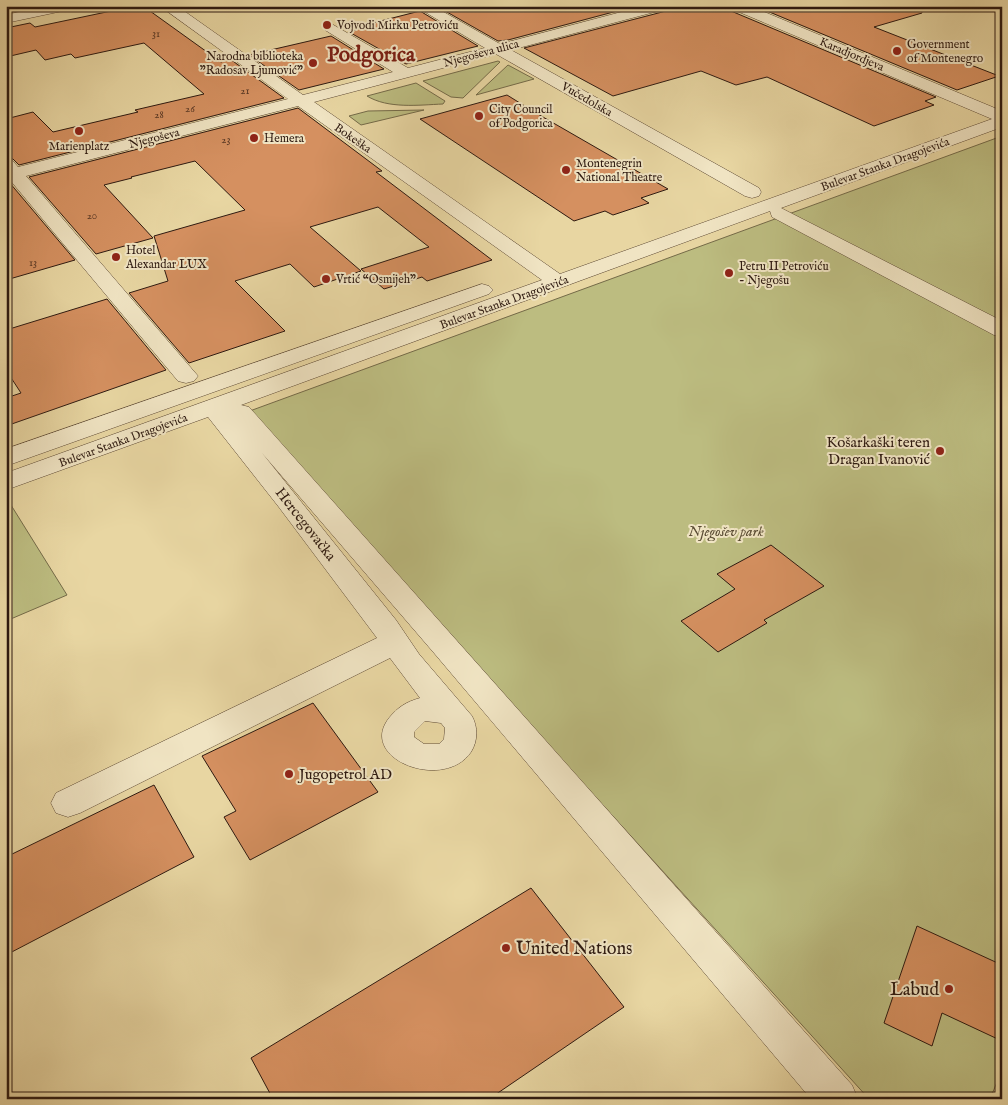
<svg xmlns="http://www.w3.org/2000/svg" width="1008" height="1105" font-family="'IM FELL English',serif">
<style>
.green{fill:#bcbc80;stroke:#746a48}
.building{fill:#d59060;stroke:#2d1910}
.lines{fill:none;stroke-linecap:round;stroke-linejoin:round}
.minor-casing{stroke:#5c4834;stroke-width:1}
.minor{fill:#f0e4c3;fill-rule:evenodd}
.poi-dot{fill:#8f2418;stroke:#f0e4c3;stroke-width:2}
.labels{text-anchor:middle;stroke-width:4;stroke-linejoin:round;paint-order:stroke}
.far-number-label{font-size:11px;fill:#573724}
.far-poi-label{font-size:12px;fill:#2d1910;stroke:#f0e4c3;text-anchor:start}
.far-street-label{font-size:12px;fill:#2d1910;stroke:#f0e4c3}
.poi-label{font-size:15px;fill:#2d1910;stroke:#f0e4c3;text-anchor:end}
.street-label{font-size:15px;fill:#2d1910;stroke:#f0e4c3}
.park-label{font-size:15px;font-style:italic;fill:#584a32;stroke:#f0e4c3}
.near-poi-label{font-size:18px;fill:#2d1910;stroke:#f0e4c3;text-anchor:start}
.far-town-label{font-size:21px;font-weight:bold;fill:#7a1f14;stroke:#f0e4c3}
</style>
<rect width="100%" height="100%" fill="#e8d6a2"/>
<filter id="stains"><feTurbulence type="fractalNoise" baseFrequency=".004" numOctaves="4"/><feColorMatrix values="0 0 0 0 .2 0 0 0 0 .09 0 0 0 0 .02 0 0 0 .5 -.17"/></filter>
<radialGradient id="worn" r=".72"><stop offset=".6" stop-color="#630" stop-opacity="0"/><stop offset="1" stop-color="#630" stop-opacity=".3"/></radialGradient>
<!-- green -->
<path class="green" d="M498,61L500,62L463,98L451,97L423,81Z
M508,65L534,79L476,95Z
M416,83L445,101L443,104C419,105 388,109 367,96Z
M424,110L361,125L349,116L368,111Z
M1002,136V1070L990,1099H869L247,412Z
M6,497L67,595L6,621Z"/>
<!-- building -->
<path class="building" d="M135,6H143L221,62L230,59L284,98L19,165L13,159L6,157V119L33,112L53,132L138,112L135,110L204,94L144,43L75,58L71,54L45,60L36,50L6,57V28L30,23L35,27Z
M636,6L508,40L498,41L438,7Z
M670,6H728L731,11L936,97L925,101L934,105L874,126L767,77L736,85L701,71L613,96L524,48L666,11Z
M755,6H921L922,13L874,27L999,76L957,90Z
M420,11L478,46L406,64L349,32L356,30L353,28Z
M331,36L384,69L299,90L249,55Z
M507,95L536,113L668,189L641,198L649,203L613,215L605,211L574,221L420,119Z
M298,108L382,171L376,172L492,260L427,281L422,277L384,289L361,269L429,247L378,207L310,227L361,271L314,287L290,264L235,281L285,331L189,363L129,293L168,281L154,236L245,210L195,161L131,177L132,178L104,185L153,238L96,254L29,177Z
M6,182H9L75,260L6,280Z
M107,299L166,370L6,426V398L21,393L6,370V330Z
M771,545L824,586L764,620L767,623L718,652L681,621L735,589L717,574Z
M313,703L378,792L250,860L224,817L236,811L202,756Z
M154,785L194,857L6,955V857Z
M531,888L624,1007L489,1099H273L251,1058Z
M917,926L1002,965V1041L942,1013L932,1046L884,1023Z"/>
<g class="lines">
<defs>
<path id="minor" d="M46,6H74L72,9L6,23V15Z
M160,6H177L303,95L393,72L325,30L323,27L325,24L330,23L408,68L485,48L415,6H433L500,44L644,6H668L666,9L511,50L759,188L761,192L759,196L752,198L745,196L496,54L314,102L560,274L992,119L732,9L730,6H750L1002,111V127L781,208L1002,321V337L994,335L772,217L770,211L241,405L249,407L852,1085L858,1099H811L434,653L262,453L396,620L419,654L472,716C478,727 478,741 471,752C444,792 357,759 389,718C398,707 406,702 420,698L390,658L80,813L68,817L56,813L51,803L56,793L377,638L278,506L208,417L6,490V473L542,280L298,106L26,176L198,376L194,381L186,383L178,381L10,180H6V159L12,160L18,167L288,99ZM425,721L441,723L445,728L444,739L439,744H424L414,737V732Z
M482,284L489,286L493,290L489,294L6,466V449Z"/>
</defs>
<!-- minor casing -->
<use href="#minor" class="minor-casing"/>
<!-- minor -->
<use href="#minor" class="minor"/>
</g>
<!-- markers -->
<g class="poi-dot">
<circle cx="327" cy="25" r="5"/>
<circle cx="897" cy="51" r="5"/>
<circle cx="313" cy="63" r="5"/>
<circle cx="479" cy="116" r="5"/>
<circle cx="79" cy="131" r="5"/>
<circle cx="254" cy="138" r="5"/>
<circle cx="566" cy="170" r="5"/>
<circle cx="116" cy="257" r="5"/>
<circle cx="729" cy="273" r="5"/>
<circle cx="326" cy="279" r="5"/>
<circle cx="940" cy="451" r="5"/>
<circle cx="289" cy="774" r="5"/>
<circle cx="506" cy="948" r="5"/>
<circle cx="949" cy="989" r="5"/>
</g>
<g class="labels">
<!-- far-number labels -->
<g class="far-number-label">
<text x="156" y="37">31</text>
<text x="245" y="94">21</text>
<text x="190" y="112">26</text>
<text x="159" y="118">28</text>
<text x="226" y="143">23</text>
<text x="92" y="219">20</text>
<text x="33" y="266">13</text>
</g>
<!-- far-poi labels -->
<g class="far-poi-label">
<text x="337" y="29">Vojvodi Mirku Petroviću</text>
<text x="907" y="48">Government<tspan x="907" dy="14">of Montenegro</tspan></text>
<text x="303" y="60" text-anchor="end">Narodna biblioteka<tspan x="303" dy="14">"Radosav Ljumović"</tspan></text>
<text x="489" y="113">City Council<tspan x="489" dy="14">of Podgorica</tspan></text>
<text x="264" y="142">Hemera</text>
<text x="79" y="150" text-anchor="middle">Marienplatz</text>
<text x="576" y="167">Montenegrin<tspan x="576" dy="14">National Theatre</tspan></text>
<text x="126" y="254">Hotel<tspan x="126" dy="14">Alexandar LUX</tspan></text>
<text x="739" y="270">Petru II Petroviću<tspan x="739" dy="14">- Njegošu</tspan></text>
<text x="336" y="283">Vrtić “Osmijeh”</text>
</g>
<!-- far-street labels -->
<g class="far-street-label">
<text transform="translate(481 53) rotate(-15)" y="4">Njegoševa ulica</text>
<text transform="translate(852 54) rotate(23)" y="4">Karadjordjeva</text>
<text transform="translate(587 99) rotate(30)" y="4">Vučedolska</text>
<text transform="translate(154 138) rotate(-14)" y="4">Njegoševa</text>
<text transform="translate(353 138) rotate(35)" y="4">Bokeška</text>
<text transform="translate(885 164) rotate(-20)" y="4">Bulevar Stanka Dragojevića</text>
<text transform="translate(504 302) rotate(-20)" y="4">Bulevar Stanka Dragojevića</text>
<text transform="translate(123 440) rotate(-20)" y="4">Bulevar Stanka Dragojevića</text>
</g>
<!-- poi labels -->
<g class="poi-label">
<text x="930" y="447">Košarkaški teren<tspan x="930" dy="17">Dragan Ivanović</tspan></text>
<text x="299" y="779" text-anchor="start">Jugopetrol AD</text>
</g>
<!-- street labels -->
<g class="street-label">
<text transform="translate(306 524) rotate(52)" y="5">Hercegovačka</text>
</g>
<!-- park labels -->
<g class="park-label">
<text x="726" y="536">Njegošev park</text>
</g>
<!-- near-poi labels -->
<g class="near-poi-label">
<text x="516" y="954">United Nations</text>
<text x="939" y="995" text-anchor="end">Labud</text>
</g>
<!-- far-town labels -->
<g class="far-town-label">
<text x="371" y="61">Podgorica</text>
</g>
</g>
<!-- margin -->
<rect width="1008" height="1105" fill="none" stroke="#e8d6a2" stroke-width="25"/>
<rect x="8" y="8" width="993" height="1090" fill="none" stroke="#2d1910" stroke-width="2.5"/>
<rect x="12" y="12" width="983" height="1080" fill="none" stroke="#2d1910"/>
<rect width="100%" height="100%" filter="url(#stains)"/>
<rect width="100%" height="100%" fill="url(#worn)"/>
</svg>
